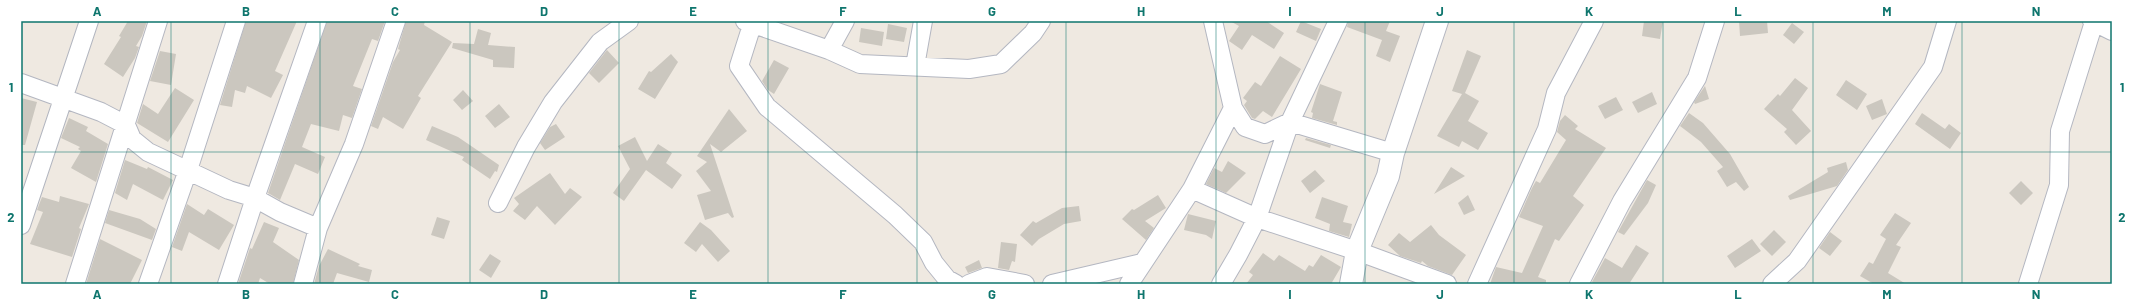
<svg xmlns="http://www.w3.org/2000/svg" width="2133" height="305" font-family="Barlow,sans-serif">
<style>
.building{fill:#cbc7bf}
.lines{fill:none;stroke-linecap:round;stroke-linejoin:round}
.street-casing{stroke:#b4b7c1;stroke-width:20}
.secondary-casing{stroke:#b4b7c1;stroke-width:24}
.street{stroke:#fff;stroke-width:18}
.secondary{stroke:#fff;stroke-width:22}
.grid{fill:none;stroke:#0f766e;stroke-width:1;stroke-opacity:0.55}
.neatline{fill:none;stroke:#0f766e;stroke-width:1.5}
.grid-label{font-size:13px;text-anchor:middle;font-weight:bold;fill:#0f766e}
</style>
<rect width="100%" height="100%" fill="#efe9e1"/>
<!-- building -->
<path class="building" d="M128,21H147L142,36L136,46L139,47L135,58L123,77L104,64L121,37L119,36Z
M246,21H297L275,71L283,75L271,98L247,86L245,93L235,90L232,107L220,105Z
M327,21H385L378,41L372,39L353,86L362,89L352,118L343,115L339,131L311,124L302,147L325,157L318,174L295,164L280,200L268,193Z
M406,21H425L424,25L452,42L418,96L421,98L403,129L383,117L378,129L371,126L393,62L400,50L398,49Z
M1230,21H1266L1284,33L1274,49L1252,35L1242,50L1229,41L1239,26Z
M1301,21L1321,29L1316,41L1296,32Z
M1348,21H1390L1386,31L1400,36L1390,62L1376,56L1382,40L1347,27Z
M1644,21H1663L1660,39L1642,36Z
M1739,21H1767L1768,33L1740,36Z
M1792,23L1804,32L1794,44L1783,35Z
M888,24L907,28L904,42L886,39Z
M861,28L884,32L882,46L859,42Z
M478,29L491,33L488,45L515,47L514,68L493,67V60L452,48L453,43L474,44Z
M607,50L619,63L599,83L589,73Z
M1467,50L1481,56L1465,93L1479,101L1468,121L1488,133L1478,150L1462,141L1459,147L1437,136L1462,94L1452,91Z
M160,51L176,54L171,85L150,81Z
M671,54L678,62L655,99L638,89L649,71L651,72Z
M1280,56L1301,69L1272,117L1263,111L1255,119L1252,118L1244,105L1247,101L1243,98L1255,82L1261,86Z
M774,60L789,68L774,94L768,90L762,81Z
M1795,78L1808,88L1792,110L1811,131L1796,145L1784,132L1787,129L1764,109L1778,94L1780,96Z
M1846,80L1867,94L1857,110L1836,95Z
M1320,84L1342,92L1333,121L1337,122V125L1312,118L1313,113L1311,112Z
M1705,86L1709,99L1695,104L1694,102Z
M175,88L194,100L168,142L137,123L143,104L158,114Z
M463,90L473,101L462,110L453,100Z
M1652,92L1657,104L1638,113L1632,102Z
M1616,97L1623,110L1605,119L1598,106Z
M21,98L37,102L25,145H21Z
M1882,99L1887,114L1872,120L1866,106Z
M499,104L510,117L495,128L485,116Z
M729,109L747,131L721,152L710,144L734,217L732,218L728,213L705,220L697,195L711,191L696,171L707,162L697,156Z
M1689,113L1703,123L1730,154L1749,187L1744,191L1736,182L1727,187L1717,171L1723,167L1701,142L1680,126Z
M1922,113L1945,129L1949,124L1961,133L1950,149L1915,124Z
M1565,115L1578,126L1575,129L1606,148L1573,196L1584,205L1559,241L1555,239L1538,277L1546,280V284H1490L1496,267L1522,273L1543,226L1519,217L1532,188L1536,181L1540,183L1566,140L1557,132L1560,121Z
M69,118L88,127L86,131L108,144L96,182L71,168L81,151L78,149L80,147L61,138Z
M556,124L565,137L545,150L540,143L550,127Z
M432,126L458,137L499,165L497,172L495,171L490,179L462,160L464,157L426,140Z
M635,137L647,161L658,144L672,153L666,163L682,175L672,189L646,170L624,201L613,193L630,169L618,146Z
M1306,138L1331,145L1330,148L1305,140Z
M125,160L147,169L148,167L173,180L163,200L133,184L127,200L115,193Z
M1228,161L1246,173L1226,193L1206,184L1214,168L1222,172Z
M1846,162L1848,170L1837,186L1790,200L1788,196L1828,172L1827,168Z
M1451,167L1465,176L1434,194Z
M1315,170L1325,181L1310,193L1301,181Z
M550,173L565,194L570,188L582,197L555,225L537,206L525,220L513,211L519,204L514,198Z
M1647,180L1656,185L1648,203L1624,235L1618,232Z
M2021,181L2033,193L2021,205L2009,193Z
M1158,195L1166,208L1145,221L1154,228L1146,240L1122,219L1132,209L1134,210Z
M1468,195L1475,210L1464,215L1458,203Z
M60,196L89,204L79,228L81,229L72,257L30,244L43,212L37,210L42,197L59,202Z
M1322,197L1348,206L1343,222L1352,224L1349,237L1329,231L1330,224L1315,218Z
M187,204L204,215L208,209L234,225L219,250L189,232L182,251L172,247Z
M1079,206L1081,221L1064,224L1039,239L1032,246L1020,235L1033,221L1036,223L1062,208Z
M109,210L140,219L156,229L152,240L105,223Z
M1895,213L1911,223L1896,245L1901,247L1888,273L1906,284H1874L1860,276L1869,262L1873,264L1886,239L1880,235Z
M1188,214L1216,221L1212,239L1206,235L1184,230Z
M437,217L450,221L444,239L431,235Z
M264,222L279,228L273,242L299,260L293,284H270L260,278L258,284H238L250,248L252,249Z
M700,222L711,230L730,251L718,262L702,244L696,252L684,243Z
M1431,225L1439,235L1466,255L1452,275L1428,266L1422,261L1421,263L1400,256L1388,245L1399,233L1410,242Z
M1774,230L1786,242L1772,256L1760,244Z
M1830,232L1842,241L1830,256L1819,248Z
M100,239L142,260L130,284H86Z
M1752,239L1761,251L1735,268L1727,256Z
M1001,242L1017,244L1015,262L1012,261L1009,270L998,268Z
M1636,245L1649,253L1629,284H1594L1592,282L1605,258L1622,268Z
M328,249L360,264L358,266L372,270L369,282L337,273L333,284H314L319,266Z
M1263,253L1274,261L1279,255L1305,271L1309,265L1313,267L1321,255L1341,267L1331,284H1246L1253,275L1249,272Z
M490,254L501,261L491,278L479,270Z
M979,260L982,268L968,273L965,267Z"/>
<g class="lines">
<defs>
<path id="street" d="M745,21L829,50L860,64L969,69L1001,64L1033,33L1041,21
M1213,21L1233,108L1245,127L1265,134L1290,122L1393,153
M2092,21L2112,31
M752,25L739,66L767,107L895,215L923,242L934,263L947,279L956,284
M829,50L845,21
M915,66L923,21
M21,83L101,112L126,125L132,139L148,152L229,190L255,198L280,212L318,228
M1192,189L1257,218L1357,251L1447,284
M498,203L526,147L553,102L600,42L629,21
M21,225L89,21
M75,284L158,21
M148,284L188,170L236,21
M227,284L255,198L317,21
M303,284L318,228L354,144L396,21
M969,284L987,277L1025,284
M1052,284L1142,263
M1129,284L1192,189L1233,108
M1221,284L1238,255L1257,218L1290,122L1338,21
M1477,284L1547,129L1556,93L1594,21
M1579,284L1622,201L1697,78L1715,21
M1772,284L1797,261L1933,67L1947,21
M2028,284L2059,185L2060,131L2094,22"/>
<path id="secondary" d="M1351,284L1357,251L1388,176L1393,153L1437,21"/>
</defs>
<!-- street casing -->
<use href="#street" class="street-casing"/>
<!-- secondary casing -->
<use href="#secondary" class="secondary-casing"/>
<!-- street -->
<use href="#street" class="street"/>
<!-- secondary -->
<use href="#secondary" class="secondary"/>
</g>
<!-- grid -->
<path class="grid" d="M171,21V284M320,21V284M470,21V284M619,21V284M768,21V284M917,21V284M1066,21V284M1216,21V284M1365,21V284M1514,21V284M1663,21V284M1813,21V284M1962,21V284M21,152H2112"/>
<!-- border -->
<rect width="2133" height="305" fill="none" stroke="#ffffff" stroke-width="44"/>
<rect x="22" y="22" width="2089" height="261" class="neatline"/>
<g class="grid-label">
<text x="97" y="16">A</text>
<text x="246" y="16">B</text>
<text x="395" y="16">C</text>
<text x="544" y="16">D</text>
<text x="693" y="16">E</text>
<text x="843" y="16">F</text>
<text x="992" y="16">G</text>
<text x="1141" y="16">H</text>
<text x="1290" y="16">I</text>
<text x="1440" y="16">J</text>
<text x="1589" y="16">K</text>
<text x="1738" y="16">L</text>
<text x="1887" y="16">M</text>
<text x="2036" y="16">N</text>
<text x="11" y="92">1</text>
<text x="2122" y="92">1</text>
<text x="11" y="222">2</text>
<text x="2122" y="222">2</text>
<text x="97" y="299">A</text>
<text x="246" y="299">B</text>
<text x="395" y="299">C</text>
<text x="544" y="299">D</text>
<text x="693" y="299">E</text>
<text x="843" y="299">F</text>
<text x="992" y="299">G</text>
<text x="1141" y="299">H</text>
<text x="1290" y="299">I</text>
<text x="1440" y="299">J</text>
<text x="1589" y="299">K</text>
<text x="1738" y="299">L</text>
<text x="1887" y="299">M</text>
<text x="2036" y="299">N</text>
</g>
</svg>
